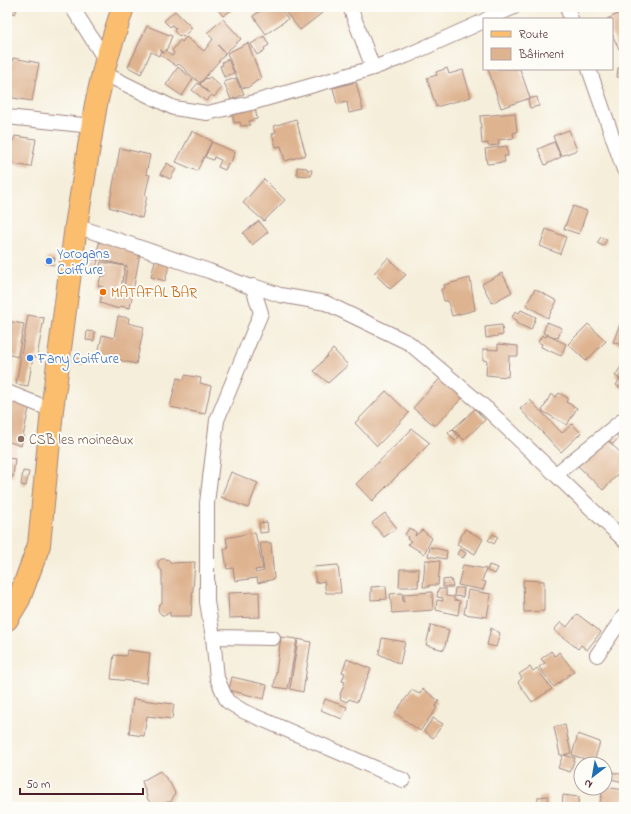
<svg xmlns="http://www.w3.org/2000/svg" width="631" height="814" font-family="'Indie Flower',sans-serif">
<style>
.built{fill:#f4d3c0}
.building{fill:#deb390}
.lines{fill:none;stroke-linecap:round;stroke-linejoin:round}
.minor-casing{stroke:#a08682;stroke-width:16}
.primary-casing{stroke:#a08682;stroke-width:24}
.minor{stroke:#fff;stroke-width:14}
.primary{stroke:#fbbe6e;stroke-width:22}
.shop-dot{fill:#3f7fe0;stroke:#fdfcf7;stroke-width:1.5}
.food-dot{fill:#e8710a;stroke:#fdfcf7;stroke-width:1.5}
.education-dot{fill:#8d6e63;stroke:#fdfcf7;stroke-width:1.5}
.labels{text-anchor:middle;stroke-width:4;stroke-linejoin:round;paint-order:stroke}
.shop-label{font-size:14px;fill:#366cbe;stroke:#fdfcf7;text-anchor:start}
.food-label{font-size:14px;fill:#c56008;stroke:#fdfcf7;text-anchor:start}
.education-label{font-size:14px;fill:#785e54;stroke:#fdfcf7;text-anchor:start}
</style>
<rect width="100%" height="100%" fill="#fdfcf7"/>
<filter id="ink" filterUnits="userSpaceOnUse"><feTurbulence type="fractalNoise" baseFrequency=".025" numOctaves="2"/><feDisplacementMap in="SourceGraphic" scale="8" xChannelSelector="R" yChannelSelector="G"/><feConvolveMatrix kernelMatrix="1 2 1 2 8 2 1 2 1" color-interpolation-filters="sRGB"/></filter>
<filter id="wash" filterUnits="userSpaceOnUse"><feTurbulence type="fractalNoise" baseFrequency=".012" numOctaves="4" result="noise"/><feDisplacementMap in="SourceGraphic" scale="16" xChannelSelector="R" yChannelSelector="G"/><feGaussianBlur stdDeviation="0.9" result="paint"/><feColorMatrix in="noise" values="0 0 0 0 0 0 0 0 0 0 0 0 0 0 0 0 0 1.4 0 .05"/><feComposite in="paint" operator="in"/></filter>
<g filter="url(#wash)">
<rect width="100%" height="100%" fill="#f5eeda"/>
<!-- built -->
<path class="built" d="M7,403L28,410L11,468H7Z"/>
<g id="blocks">
<!-- building -->
<path class="building" d="M7,7H18L15,14L7,10Z
M216,7H236L223,16Z
M266,7H279L288,19L266,34L253,16Z
M281,7H318L322,13L300,30Z
M624,7V47L619,49L612,34V19H607L618,14L616,10Z
M175,11L192,28L183,37L181,35L179,36L174,31L176,29L172,25L170,27L164,21Z
M223,19L241,39L225,53L218,45L225,54L200,83L187,72V71L179,64L176,66L161,55L163,52L165,53L160,50H161L159,56L151,52L141,74L128,67L147,26L172,36L166,51L172,56L174,53L172,51L180,40L182,42L186,37L204,51L213,39L207,33Z
M264,36L269,45L264,48L265,50L257,55L251,44Z
M248,43L261,78L247,88L241,87L227,53Z
M13,58L39,63L32,101L7,97L9,77H7V71L8,65L11,66Z
M228,59L234,73L224,77L220,66L223,65L222,62Z
M178,67L193,79L182,96L166,85Z
M447,68L449,74L463,70L471,97L436,107L427,78L437,75L436,72Z
M618,68H624V78L617,77Z
M488,69H520L530,98L501,108Z
M210,77L222,88L214,97L212,95L206,101L192,90L198,83L209,93L200,84L206,78L207,79Z
M236,78L240,88L241,87L244,94L231,100L224,82Z
M356,82L363,110L349,113L347,102L337,104L333,88Z
M537,97L539,106L530,108L528,99Z
M255,107L257,119L249,121L250,125L241,126L240,122L234,123L232,111Z
M515,113L517,132L513,133L514,138L498,140L499,145L488,146V143L482,144L480,116Z
M296,119L306,155L285,161L281,146L276,147L272,134L276,132L274,126Z
M569,130L577,150L561,156L553,136Z
M192,131L212,141L197,171L176,162Z
M15,136L36,139L31,167L7,163V140L13,141Z
M212,142L235,152L230,164L228,163L225,170L218,167L221,160L214,157L213,160L205,157Z
M554,142L561,157L545,165L538,149Z
M507,146L508,156H504L505,162L487,164L485,149Z
M120,148L150,155L146,174L150,175L145,195L147,196L142,218L109,207Z
M167,163L176,169L170,179L160,174Z
M297,167L307,168V170H312L311,176L297,175Z
M264,179L285,200L264,221L243,203Z
M573,206L587,211L579,234L564,229Z
M259,221L268,232L252,245L243,233Z
M546,229L566,237L560,254L540,246Z
M601,237L607,240L603,246L597,243Z
M100,240L140,253L130,308L120,306L119,309L100,303L103,287L98,286L101,276L105,277L106,271L99,270L101,262L125,266L121,287H124L127,266L98,259L100,252L97,251Z
M47,257L55,258L54,265L46,264Z
M156,257L170,262L165,281L151,277Z
M388,258L406,275L390,289L374,273Z
M88,259L98,260L96,268L87,267Z
M502,273L512,292L492,303L482,284Z
M470,278L475,310L452,316L448,301H444L441,289L445,288L444,285Z
M535,289L557,301L548,318L526,305Z
M521,310L536,317L531,330L516,323L517,320L512,318L515,311L519,313Z
M28,315L44,318L37,357H33L28,386L16,384Z
M118,316L129,318L128,323L144,327L136,364L98,355L102,335L114,338Z
M7,321L24,324L18,357L7,354Z
M547,322L562,328L558,338L543,333Z
M588,324L606,341L586,361L568,344Z
M620,324L624,325V346L613,342Z
M502,325L503,335L486,338L485,327Z
M87,331L95,332L94,341L86,340Z
M542,335L546,337L547,335L566,344L561,356L541,347L542,344L538,342Z
M498,344L518,346V356H509L508,377L486,375L487,361L483,360V349L498,350Z
M333,349L348,365L328,383L314,371Z
M74,356L83,359L82,364L74,362Z
M624,362V390L616,385L620,379L615,376Z
M185,375L201,378L200,383L211,386L205,414L170,407L177,378L184,380Z
M443,375L464,396L435,426L413,408Z
M386,391L409,413L377,446L355,423Z
M559,393L568,398L566,402L577,408L567,425L542,411L551,394L556,397Z
M7,400L30,404L21,446L7,441Z
M530,400L562,433L572,424L581,433L561,452L520,409Z
M475,409L485,420L464,440L453,429Z
M412,429L430,443L372,501L356,484Z
M452,429L459,437L455,441L448,433Z
M613,432L619,437L613,444L607,439Z
M604,437L624,456V468L603,490L576,464Z
M7,458L15,459L13,477L7,476Z
M23,471L29,472L26,486L21,485Z
M231,472L258,483L248,508L221,497Z
M385,513L397,528L384,537L372,523Z
M267,522L268,532L260,533L259,523Z
M409,528L416,532L415,536L422,530L432,538L424,554L408,544L411,541L407,539L408,537L405,535Z
M465,529L483,539L475,554L457,544Z
M255,532L263,569L255,570L256,573L264,571L260,543H271L274,579L258,583L257,578L235,581L233,568L227,569L224,549H228L226,538Z
M493,534L498,537L494,544L488,540Z
M430,547L447,551L446,559L428,556Z
M460,549L466,553L463,558L457,554Z
M161,559H165L169,560L171,563L195,562L191,616H170V612L166,615H162L159,612L158,609L159,605L162,603V571L158,566V562Z
M425,560L440,561L438,585H429V587H423Z
M338,565L341,593H326L324,581L316,583L313,567Z
M463,565L486,569L482,581L486,582L483,590L458,585Z
M489,565L498,568L495,574L487,571Z
M400,569H419L418,587H399Z
M451,579L453,587H443V580Z
M523,580L544,581V611L524,612Z
M386,586L387,599L371,600V587Z
M455,588H464L463,597L454,596Z
M438,589H446V596L454,597V600L460,601L458,615L436,610L437,600L443,601V598L437,597Z
M468,590L491,594L487,617L464,614Z
M259,592L260,617L229,618L228,593Z
M432,592L433,610L392,613L390,594L402,593L403,602H404V594Z
M577,614L601,632L587,650L581,645L578,649L554,630L561,622L567,627Z
M431,625L449,630L444,650L426,645Z
M491,628L500,633L496,647L487,645Z
M281,637L297,639L288,689L274,687Z
M382,638L405,642L400,664L379,654Z
M298,639L311,642L303,692L290,689Z
M127,650L150,653L147,683L111,679L114,655L126,656Z
M551,651L555,656L559,652L574,671L554,687L539,667L545,663L541,659Z
M347,659L371,669L357,702L349,699L347,702L340,699L341,696L340,695L345,682L342,681L345,673L342,672Z
M530,667L533,671L537,668L552,689L532,702L518,682L522,678L519,674Z
M232,677L267,685L264,699L229,690Z
M423,689L439,701L435,707L437,708L420,731L395,713L412,690L419,694Z
M133,699L174,704L172,719L147,716L144,736L129,734Z
M325,699L347,707L342,719L321,710Z
M433,718L443,724L433,738L424,731Z
M565,725L571,753L564,755L575,758L570,772L558,768L563,755H560L554,727Z
M578,734L600,742L594,762L572,755Z
M160,771L170,783L175,793L171,802H167L156,806L148,800L142,781Z
M607,771L624,775V782L610,779L609,782L605,781Z
M605,787L624,790V807H599L603,788H605Z
M563,795L579,797L578,804L583,805V807H562Z
M548,796V806H538V797Z"/>
</g>
</g>
<g filter="url(#ink)">
<use href="#blocks" fill-opacity="0" stroke="#a08682" stroke-width="1"/>
<g class="lines">
<defs>
<path id="minor" d="M72,7L106,61
M350,7L373,68
M567,7L571,19
M487,19L514,7
M589,69L624,170
M103,73L174,108L207,113L251,103L373,68L406,56L484,21
M7,117L92,126
M76,226L209,271L253,288V286L280,295L326,303L409,343L487,409L624,540
M253,288L261,313L217,420L207,503V602L213,637L217,678L227,701L243,711L403,780
M7,392L52,410
M556,474L624,419
M213,637L273,638
M597,655L624,616"/>
<path id="primary" d="M7,619L19,599L39,545L52,410L76,226L96,104L106,61L123,7"/>
</defs>
<!-- minor casing -->
<use href="#minor" class="minor-casing"/>
<!-- primary casing -->
<use href="#primary" class="primary-casing"/>
<!-- minor -->
<use href="#minor" class="minor"/>
<!-- primary -->
<use href="#primary" class="primary"/>
</g>
</g>
<!-- markers -->
<g class="shop-dot">
<circle cx="49" cy="261" r="4"/>
<circle cx="30" cy="358" r="4"/>
</g>
<circle class="food-dot" cx="103" cy="292" r="4"/>
<circle class="education-dot" cx="21" cy="439" r="4"/>
<g class="labels">
<!-- shop labels -->
<g class="shop-label">
<text x="57" y="258">Yorogans<tspan x="57" dy="16">Coiffure</tspan></text>
<text x="38" y="363">Fany Coiffure</text>
</g>
<!-- food labels -->
<g class="food-label">
<text x="111" y="297">MATAFAL BAR</text>
</g>
<!-- education labels -->
<g class="education-label">
<text x="29" y="444">CSB les moineaux</text>
</g>
</g>
<!-- margin -->
<rect width="631" height="814" fill="none" stroke="#fdfcf7" stroke-width="24"/>
<!-- legend -->
<rect x="483" y="18" width="130" height="52" fill="#fdfcf7" stroke="#b5a4a5"/>
<rect x="491" y="31" width="20" height="6" fill="#fbbe6e" stroke="#b5a4a5"/>
<text x="519" y="38" font-size="12" fill="#4a1f2b">Route</text>
<rect x="491" y="48" width="20" height="12" fill="#deb390" stroke="#b5a4a5"/>
<text x="519" y="58" font-size="12" fill="#4a1f2b">Bâtiment</text>
<!-- north arrow -->
<g transform="translate(593 776) rotate(211)"><circle r="19" fill="#fdfcf7" stroke="#b5a4a5"/>
<path d="M0-3L7 15L0 10L-7 15Z" fill="#1f6fb2"/>
<text y="-6" font-size="11" font-weight="bold" text-anchor="middle" fill="#4a1f2b">N</text>
</g>
<!-- scale -->
<path d="M20 788v6h123v-6" fill="none" stroke="#4a1f2b" stroke-width="2"/>
<text x="26" y="788" font-size="12" fill="#4a1f2b" stroke="#fdfcf7" stroke-width="3" paint-order="stroke">50 m</text>
</svg>
